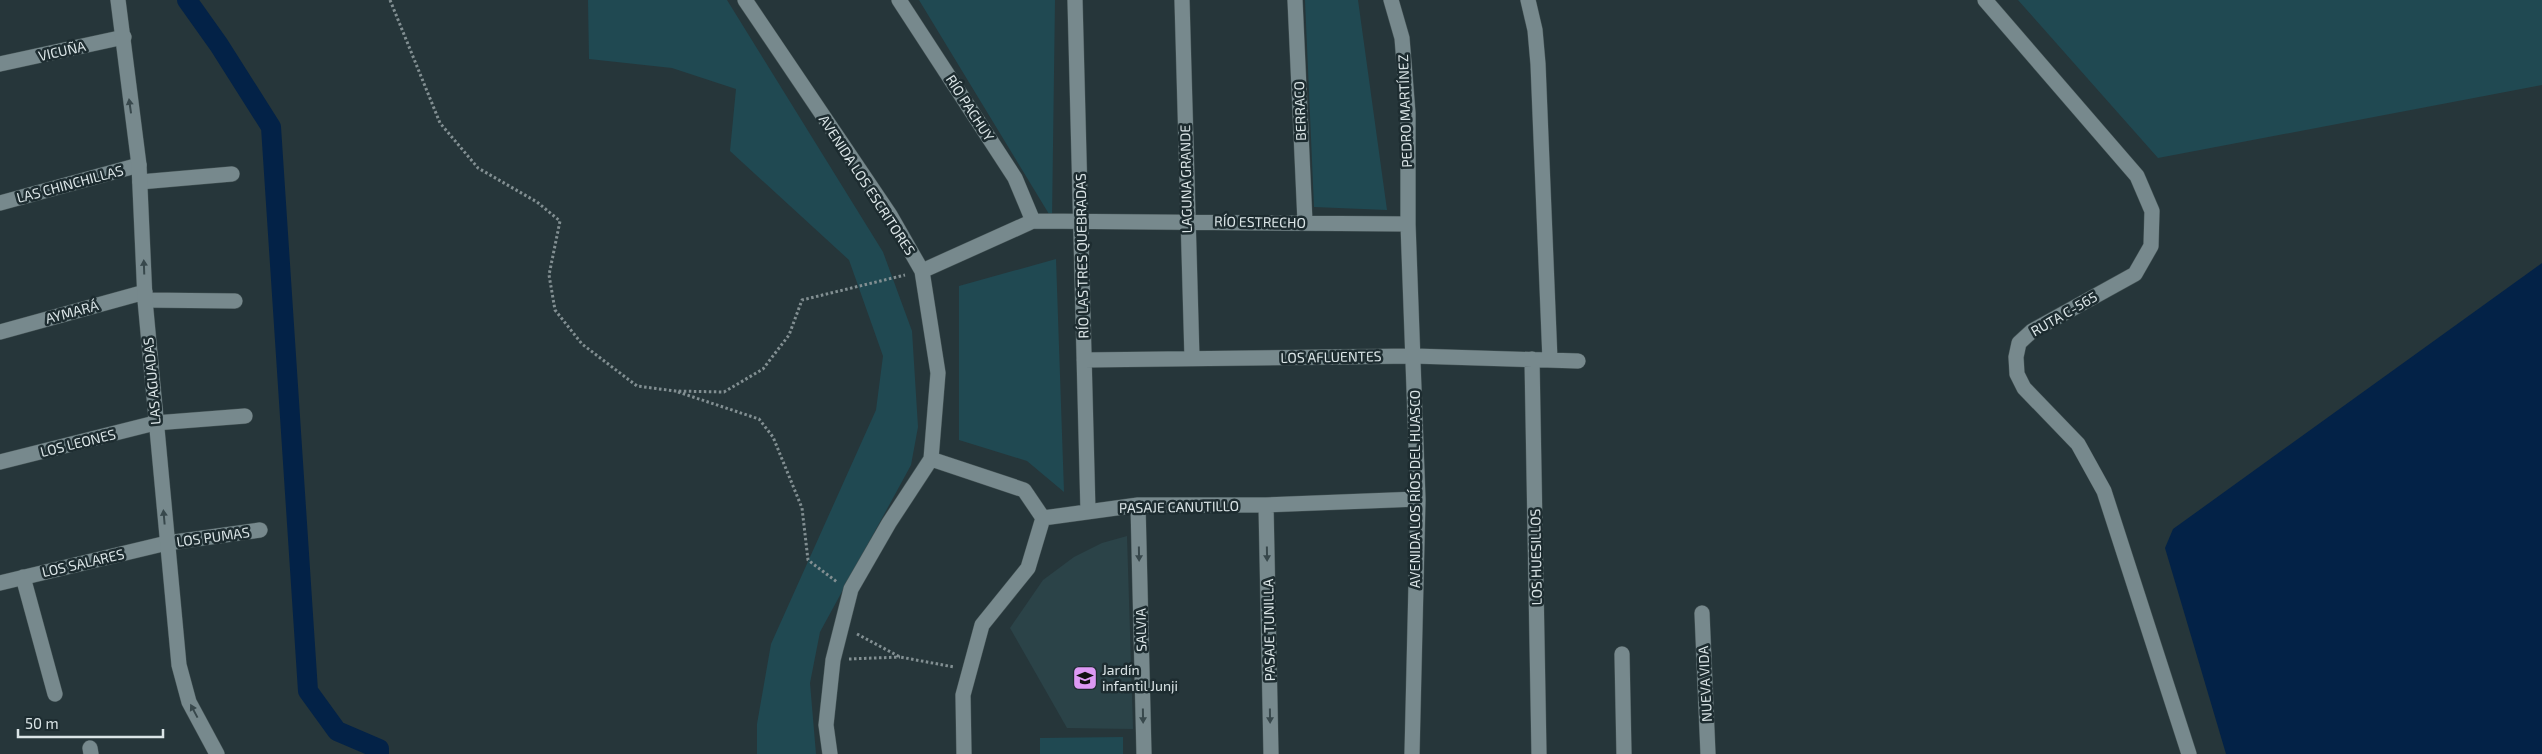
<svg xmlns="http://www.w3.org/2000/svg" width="2542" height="754" font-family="'Exo 2',sans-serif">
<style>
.built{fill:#2b4348}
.green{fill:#204952}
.water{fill:#032247}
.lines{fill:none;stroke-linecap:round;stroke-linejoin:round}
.canal{stroke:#032247;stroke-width:20}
.street-casing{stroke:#435254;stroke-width:16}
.secondary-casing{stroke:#435254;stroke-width:16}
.path{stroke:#828f92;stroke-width:3;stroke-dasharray:2.5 2.5;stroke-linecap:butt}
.street{stroke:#77898d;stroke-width:15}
.secondary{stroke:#77898d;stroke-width:15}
.oneway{fill:#38484c}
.labels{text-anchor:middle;stroke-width:5;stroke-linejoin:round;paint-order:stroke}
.street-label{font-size:14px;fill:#dbe5e7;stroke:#1d2c30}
.poi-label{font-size:14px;fill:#dbe5e7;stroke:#1d2c30;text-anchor:start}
</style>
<rect width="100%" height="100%" fill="#26363a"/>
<!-- built -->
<path class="built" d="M1127,536L1133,729L1067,728L1010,628L1043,580L1074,557L1102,543Z"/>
<!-- green -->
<path class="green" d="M588,0H727L883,252L912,331L918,427L911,465L820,632L810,683L816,754H757V724L771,644L876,410L883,356L849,260L730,151L736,89L672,68L589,59Z
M919,0H1055L1052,219Z
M1305,0H1358L1387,210L1314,207Z
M2018,0H2542V85L2158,158Z
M1056,259L1064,492L1027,461L959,440V286Z
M1123,737V754H1040V738Z"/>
<!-- water -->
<path class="water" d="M2542,263V754H2226L2165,548L2173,529Z"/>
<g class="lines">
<!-- canal -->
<path class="canal" d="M187,0L219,45L271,127L308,691L337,731L379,749V754"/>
<defs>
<path id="street" d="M745,0L890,215L922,271L938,373L931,459L889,523L851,589L833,660L826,725L830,754
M899,0L1015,178L1033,221
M1075,0L1088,512
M1182,0L1192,358
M1295,0L1305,222
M1391,0L1402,38L1408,113V224L1418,499L1412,754
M1528,0L1535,30L1538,64L1550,360
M0,64L124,37
M140,182L232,174
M0,203L139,165
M922,271L1033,221L1408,224
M145,300L235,301
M0,332L145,292
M1532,359L1539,754
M1084,360L1414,356L1578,361
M931,459L1024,490L1043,518L1138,505H1266L1418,499
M0,462L155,423L245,416
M1138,505L1144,754
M1266,505L1271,754
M23,577L55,694
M0,583L167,543L260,530
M1702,613L1708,754
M1622,654L1624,754
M90,748L91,754
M964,754L963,695L982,625L1028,568L1043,518"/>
<path id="secondary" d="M118,0L139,165L145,300L179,665L189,702L217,754
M1985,0L2137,176L2152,211L2151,246L2135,274L2032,331L2019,343L2016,357L2017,374L2024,388L2078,444L2104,491L2189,754"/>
</defs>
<!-- street casing -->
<use href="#street" class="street-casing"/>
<!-- secondary casing -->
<use href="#secondary" class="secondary-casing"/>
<!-- path -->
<path class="path" d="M390,0L440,123L478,168L537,202L560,221L549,275L555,310L582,344L637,386L675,391L724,392L763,369L789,335L802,300L905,275
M678,392L759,419L773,437L802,508L808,560L837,582
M857,634L900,657L954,667
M849,659L900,657"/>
<!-- street -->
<use href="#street" class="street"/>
<!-- secondary -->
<use href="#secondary" class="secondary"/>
</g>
<!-- one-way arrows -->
<defs><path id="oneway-solid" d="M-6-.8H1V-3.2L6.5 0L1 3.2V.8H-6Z" transform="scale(1.25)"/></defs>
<g class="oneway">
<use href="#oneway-solid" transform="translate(130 106) rotate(-98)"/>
<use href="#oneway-solid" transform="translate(144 267) rotate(-92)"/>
<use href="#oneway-solid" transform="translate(164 517) rotate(-95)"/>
<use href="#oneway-solid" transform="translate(1139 554) rotate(89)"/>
<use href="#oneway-solid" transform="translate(1267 554) rotate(89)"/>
<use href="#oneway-solid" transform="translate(194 711) rotate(-118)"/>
<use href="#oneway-solid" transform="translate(1143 716) rotate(89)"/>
<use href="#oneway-solid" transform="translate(1270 716) rotate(89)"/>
</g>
<!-- icons -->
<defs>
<symbol id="school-square" viewBox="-11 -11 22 22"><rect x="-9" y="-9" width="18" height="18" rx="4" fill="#dd99f4" stroke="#1d2c30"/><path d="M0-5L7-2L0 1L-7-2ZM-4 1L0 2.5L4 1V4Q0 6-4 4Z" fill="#111"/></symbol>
</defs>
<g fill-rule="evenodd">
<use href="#school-square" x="1071" y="664" width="28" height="28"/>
</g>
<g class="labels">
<!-- street labels -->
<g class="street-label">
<text transform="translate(62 51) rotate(-13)" y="5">VICUÑA</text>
<text transform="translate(970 108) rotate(57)" y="5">RÍO PACHUY</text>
<text transform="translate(1300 111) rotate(-92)" y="5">BERRACO</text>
<text transform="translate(1405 111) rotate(-92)" y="5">PEDRO MARTÍNEZ</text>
<text transform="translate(1186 179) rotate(-91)" y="5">LAGUNA GRANDE</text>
<text transform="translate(70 184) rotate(-15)" y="5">LAS CHINCHILLAS</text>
<text transform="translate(867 185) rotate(57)" y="5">AVENIDA LOS ESCRITORES</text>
<text transform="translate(1260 222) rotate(1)" y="5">RÍO ESTRECHO</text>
<text transform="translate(1082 256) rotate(-91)" y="5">RÍO LAS TRES QUEBRADAS</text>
<text transform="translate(72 312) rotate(-15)" y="5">AYMARÁ</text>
<text transform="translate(2064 314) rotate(-30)" y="5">RUTA C-565</text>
<text transform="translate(1331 357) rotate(-1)" y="5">LOS AFLUENTES</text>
<text transform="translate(152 381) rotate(-95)" y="5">LAS AGUADAS</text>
<text transform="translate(78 443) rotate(-14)" y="5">LOS LEONES</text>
<text transform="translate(1415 489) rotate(-90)" y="5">AVENIDA LOS RÍOS DEL HUASCO</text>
<text transform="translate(1179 507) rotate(-1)" y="5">PASAJE CANUTILLO</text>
<text transform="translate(213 537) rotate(-8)" y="5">LOS PUMAS</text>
<text transform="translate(1536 557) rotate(-91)" y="5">LOS HUESILLOS</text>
<text transform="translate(83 563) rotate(-13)" y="5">LOS SALARES</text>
<text transform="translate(1141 630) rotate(-91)" y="5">SALVIA</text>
<text transform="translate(1269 630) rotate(-91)" y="5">PASAJE TUNILLA</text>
<text transform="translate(1705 684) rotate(-93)" y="5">NUEVA VIDA</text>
</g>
<!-- poi labels -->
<g class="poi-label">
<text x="1102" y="675">Jardín<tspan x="1102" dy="16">infantil Junji</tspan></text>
</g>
</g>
<!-- scale -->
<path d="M18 729v8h145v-8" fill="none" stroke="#dbe5e7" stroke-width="2.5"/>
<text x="25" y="729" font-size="15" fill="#dbe5e7" stroke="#1d2c30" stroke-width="4" paint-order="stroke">50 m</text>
</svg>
